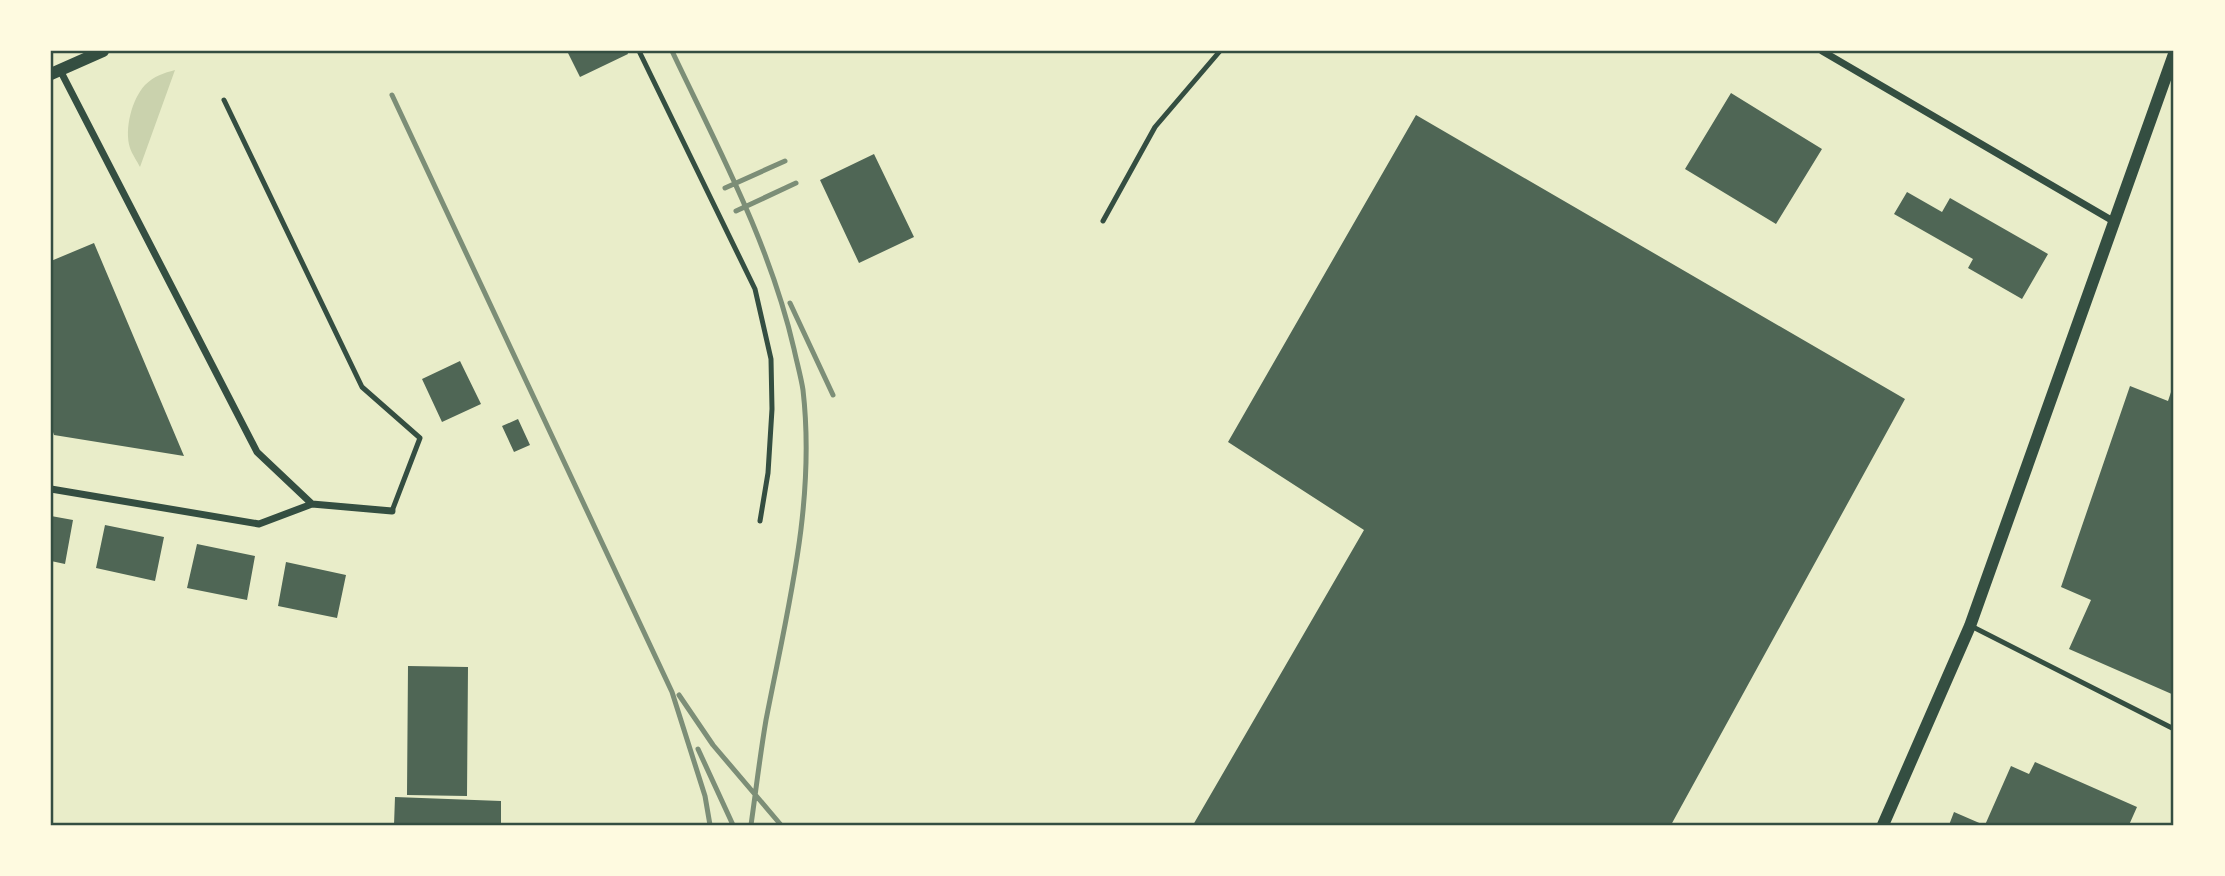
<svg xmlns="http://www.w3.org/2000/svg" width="2225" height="876" font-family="'Public Sans',sans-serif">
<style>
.green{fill:#cad2ad}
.building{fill:#4f6655}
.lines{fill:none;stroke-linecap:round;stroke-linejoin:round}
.service{stroke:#344e41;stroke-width:5}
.minor{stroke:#344e41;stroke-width:7}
.tertiary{stroke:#344e41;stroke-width:12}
.rail{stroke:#7c8e77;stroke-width:5}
.neatline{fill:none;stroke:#344e41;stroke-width:2.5}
</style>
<rect width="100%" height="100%" fill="#e9edc9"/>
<!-- green -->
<path class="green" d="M175,70L140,167C137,161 132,154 130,148C124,129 132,99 145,85C154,76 164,73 175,70Z"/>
<!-- building -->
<path class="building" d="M567,51H627L628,54L580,77Z
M1731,93L1822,149L1776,224L1685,169Z
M1416,115L1905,399L1671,825H1193L1364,530L1228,442Z
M874,154L914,237L859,263L820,180Z
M1907,192L1942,212L1950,198L2048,254L2022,299L1968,268L1973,259L1894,214Z
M94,243L184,456L54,435L51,426V261Z
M460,361L481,404L442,422L422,379Z
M2174,383V695L2069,649L2091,600L2061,587L2130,386L2168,401Z
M518,419L530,445L514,452L502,426Z
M51,516L73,520L65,564L51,561Z
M105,525L164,537L155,581L96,568Z
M197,544L255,556L247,600L187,588Z
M286,562L346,575L337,618L278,606Z
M408,666L468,667L467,796L407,795Z
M2035,762L2137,807L2129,825H1985L2011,766L2029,774Z
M395,797L501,801V825H394Z
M1954,812L1984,825H1949Z"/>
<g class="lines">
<!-- service -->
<path class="service" d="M639,51L755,289L771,359L772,409L768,473L760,521
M224,100L362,387L420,438L392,511
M1103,221L1155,127L1220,51
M1971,626L2174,729"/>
<!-- minor -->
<path class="minor" d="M1822,51L2113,221
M60,70L257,452L312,504L392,511
M51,489L259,524L312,504"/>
<!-- tertiary -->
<path class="tertiary" d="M51,74L103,51
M1883,825L1970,626L2174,54"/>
<!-- rail -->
<path class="rail" d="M672,51C718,148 770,244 794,349C797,363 801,377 803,390C816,503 787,611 766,720C760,755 756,790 751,825
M392,95L672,692L705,796L710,825
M725,188L785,161
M736,211L796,183
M790,303L833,395
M679,695L713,745L781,825
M698,749L733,825"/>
</g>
<!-- border -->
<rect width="2225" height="876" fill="none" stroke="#fefae0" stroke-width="105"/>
<rect x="52" y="52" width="2120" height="772" class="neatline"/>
</svg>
